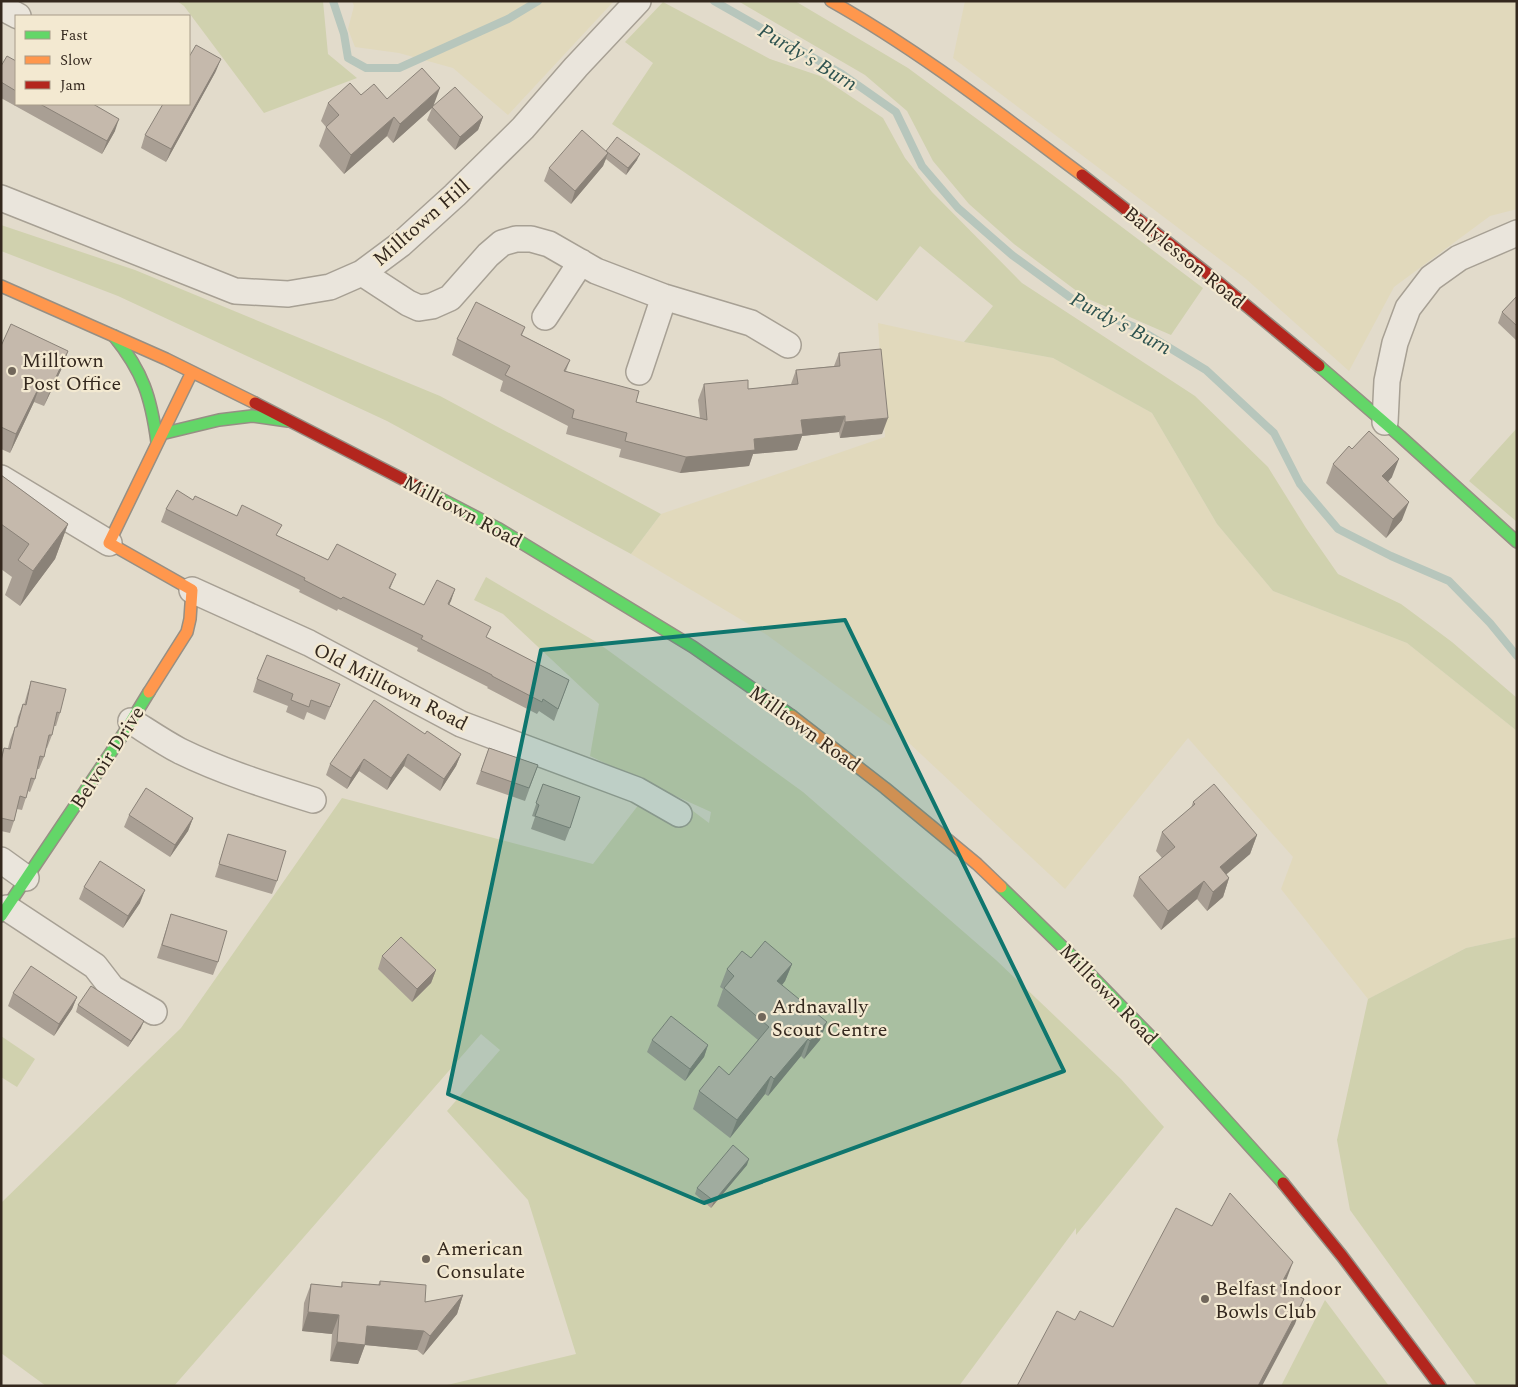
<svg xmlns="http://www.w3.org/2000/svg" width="1518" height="1387" font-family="Spectral,serif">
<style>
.farmland{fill:#e1d9bc}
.green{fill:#d0d1ae;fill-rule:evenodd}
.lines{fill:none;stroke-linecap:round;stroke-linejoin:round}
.stream{stroke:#b7c6bc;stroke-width:8}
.street-casing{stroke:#a7a094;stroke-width:28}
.fast-casing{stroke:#968f84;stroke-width:14}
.slow-casing{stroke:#968f84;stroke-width:14}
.jam-casing{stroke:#968f84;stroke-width:14}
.street{stroke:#eae5dc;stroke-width:25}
.fast{stroke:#63d668;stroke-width:11}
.slow{stroke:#ff974d;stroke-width:11}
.jam{stroke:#b3261e;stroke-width:11}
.wall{fill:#a99f94}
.shaded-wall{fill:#8a8278}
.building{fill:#c5b9ac;stroke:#8a8278}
.marked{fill:#0f766e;fill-opacity:0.2;stroke:#0f766e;stroke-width:4;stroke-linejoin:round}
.poi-dot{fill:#71675b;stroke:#f3e9d1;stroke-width:2}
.labels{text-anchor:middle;stroke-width:4.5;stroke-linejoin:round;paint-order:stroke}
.street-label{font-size:20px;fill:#34281e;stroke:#f3e9d1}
.poi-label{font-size:20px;fill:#34281e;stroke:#f3e9d1;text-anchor:start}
.water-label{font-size:21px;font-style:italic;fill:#2e5350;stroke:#f3e9d1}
</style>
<rect width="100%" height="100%" fill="#e2dbcb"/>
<!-- farmland -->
<path class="farmland" d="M352,1H614L508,115L453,68L399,53L355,47L348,29L354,6Z
M965,1H1517V209L1490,216L1394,287L1349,371L1246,279L953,58Z
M878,323L964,342L1053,358L1152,413L1217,524L1273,591L1407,643L1517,731V937L1466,948L1368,999L1281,889L1293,857L1188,738L1065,889L892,727L767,635L631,554L661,514L885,437Z"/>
<!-- green -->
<path class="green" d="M177,1H323L328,54L357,78L264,113L184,6Z
M738,1H795L908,68L1050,173L1203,288L1171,335L1086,298L1014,244L969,204L933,161L907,111L865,75Z
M663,2L770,59L820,76L883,118L905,158L932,192L1022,283L1195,396L1268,467L1306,528L1338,574L1401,604L1452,642L1517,698V731L1407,643L1273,591L1217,524L1152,413L1053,358L964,342L993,306L920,246L877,301L612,124L653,63L625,42Z
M1,225L135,270L440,396L661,514L631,554L387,421L118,296L1,251Z
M1517,428V522L1469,481Z
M486,577L598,643L803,792L996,960L1121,1079L1164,1127L1076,1235V1228L959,1386H443L576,1354L528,1200L447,1111L500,1050L481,1034L174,1386H46L1,1353V1203L181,1028L342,798L593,864L653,786L590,756L599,704L503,614L474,600ZM669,793L711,812L709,823Z
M1517,937V1386H1477L1350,1210L1337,1140L1368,999L1466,948Z
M1,1036L35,1059L17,1087L1,1077Z
M1325,1300L1389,1386H1281Z"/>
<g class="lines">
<!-- stream -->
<path class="stream" d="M333,1L344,34L348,58L366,68H399L508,19L538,1
M714,1L842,74L896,112L922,166L958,208L1012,255L1082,306L1137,328L1206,370L1274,433L1300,484L1338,529L1391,556L1449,581L1490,623L1517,656"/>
<defs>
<path id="street" d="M1,7L18,16
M1,198L235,291L288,294L330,287L362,273L401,244L455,195L523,128L576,67L638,1
M362,273L408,303L419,308L432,306L450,298L488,255L502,243L516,239H531L549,244L596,271L664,297L751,323L788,345
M545,317L581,262
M639,372L664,297
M1385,422L1387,381L1395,343L1408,308L1431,278L1459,258L1517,233
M1,478L109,543
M192,590L309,643L461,724L637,790L679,814
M131,721C147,731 163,742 180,751C223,772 268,786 313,800
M1,860L26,878
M7,908L95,966L112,988L154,1012"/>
<path id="fast" d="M114,336C143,372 151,397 157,442
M1319,366L1400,436L1517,542
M161,434L219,420L252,416L288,421
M420,488L499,529L693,647L792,716
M1001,887L1079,963L1152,1038L1283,1183
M1,916L124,733L149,692"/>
<path id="slow" d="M831,1C920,51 1000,114 1082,175
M1,286L166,359L255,403
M149,692L187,632L190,619L192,590L109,543L192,372
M792,716L885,788L977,864L1001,887"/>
<path id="jam" d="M1082,175L1213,278L1319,366
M255,403L420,488
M1283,1183L1342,1256L1440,1386"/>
</defs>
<!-- street casing -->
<use href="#street" class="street-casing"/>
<!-- fast casing -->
<use href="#fast" class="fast-casing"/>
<!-- slow casing -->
<use href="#slow" class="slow-casing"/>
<!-- jam casing -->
<use href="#jam" class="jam-casing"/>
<!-- street -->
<use href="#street" class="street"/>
<!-- fast -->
<use href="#fast" class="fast"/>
<!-- slow -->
<use href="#slow" class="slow"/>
<!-- jam -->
<use href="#jam" class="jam"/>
</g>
<!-- wall -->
<path class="wall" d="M16,61V104H93L115,131L102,154L1,98V66Z
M216,71L166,162L141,148L145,135Z
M361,95L434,106L483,117L478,130L455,150L427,120L432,108L393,143L387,136L344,174L319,146L326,127L321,121L328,103Z
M606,151L637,160L626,175L606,159L603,166L571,204L544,181L549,168Z
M1517,296V341L1498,323L1502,312Z
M525,327L522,335L570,360L566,371L636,402L700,418L698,400L704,384L748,389L791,384L796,370L834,366L839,353L882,434L840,438L839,432L802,436L797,450L753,454L749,466L680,473L619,457L621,449L566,434L568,426L500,391L503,381L452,355L457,339Z
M1,346L68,351L61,370L44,406L34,402L10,453L1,449Z
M1352,449L1392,477L1388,482L1402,520L1386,538L1326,483L1333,464Z
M1,475L68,524L55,559L20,606L5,595L12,577L1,569Z
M193,500L278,536L424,605L455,589L449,605L487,638L569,680L554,721L539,711L537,714L487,688L488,687L417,651L418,648L338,609L337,611L299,592L300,590L161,522L166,509Z
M257,679L340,684L325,720L307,712L304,720L286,712L288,706L253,692Z
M31,681L60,713L56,726H54L52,735L47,748H46L44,757L39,769H37L35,779L30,792L28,791L22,810L17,809L14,821L10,833L1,831V756L4,748H8L10,740L15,727H16L18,717L23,704L24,705L27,694Z
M425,734L461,754L456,766L440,791L404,766L387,790L359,771L347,789L326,775L330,764Z
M489,748L538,765L525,801L476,784Z
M543,784L570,828L565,841L531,829L535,817L532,816Z
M1193,802L1257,835L1250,854L1226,874L1229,878L1223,897L1207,911L1197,899L1161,930L1133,896L1139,877L1162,858L1156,851L1162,832L1191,808Z
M129,815L193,818L188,831L170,857L124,827Z
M228,834L277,881L272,894L215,877Z
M84,887L140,903L123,928L79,899Z
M171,914L218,962L213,975L157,958Z
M382,956L436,970L431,983L412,1002L378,969Z
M751,958L792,964L785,981L782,985L820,1040L804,1059L801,1056L768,1096L765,1094L730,1138L693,1109L699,1091L729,1075L758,1040L717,1006L723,989L720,987L727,969Z
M13,993L77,997L72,1009L54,1036L8,1006Z
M78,1005L141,1028L128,1047L76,1012Z
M652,1040L708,1045L704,1057L685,1081L647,1052Z
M747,1165L711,1208L695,1194L697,1188Z
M380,1281L425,1302L463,1295L457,1314L423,1355L417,1350L365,1345L358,1364L330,1361L332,1334L302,1331L304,1303L311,1284L341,1287L342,1282L378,1285Z"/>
<!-- shaded-wall -->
<path class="shaded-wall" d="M221,59L216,71L166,162L171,149Z
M440,88L433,107L393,143L400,124Z
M394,117L387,136L344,174L351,155Z
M483,117L478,130L455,150L460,137Z
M119,119L115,131L102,154L107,141Z
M608,153L603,166L571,204L575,191Z
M640,154L637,160L626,175L628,168Z
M68,351L61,370L44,406L51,388Z
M41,383L34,402L10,453L16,434Z
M845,416L839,432L802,436L797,450L753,454L749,466L680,473L686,457L754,439L801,420Z
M888,418L882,434L840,438L845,422Z
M1399,459L1392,477L1376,495L1382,476Z
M1409,502L1402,520L1386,538L1393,519Z
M68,524L55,559L20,606L33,571Z
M396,574L391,586L384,600L389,588Z
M455,589L451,601L443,616L448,604Z
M408,754L404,766L387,790L391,778Z
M461,754L456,766L440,791L444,779Z
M364,759L359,771L347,789L351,778Z
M193,818L188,831L170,857L175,845Z
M1257,835L1250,854L1213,886L1220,867Z
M1229,878L1223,897L1207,911L1213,892Z
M1204,881L1197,899L1161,930L1168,911Z
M145,890L140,903L123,928L128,916Z
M792,964L785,981L771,999L777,981Z
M436,970L431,983L412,1002L417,989Z
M77,997L72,1009L54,1036L59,1024Z
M144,1021L141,1028L128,1047L131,1041Z
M827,1022L820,1040L804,1059L810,1041Z
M808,1039L801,1056L768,1096L774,1079Z
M708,1045L704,1057L685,1081L690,1069Z
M771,1076L765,1094L730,1138L737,1120Z
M749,1159L747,1165L711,1208L714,1201Z
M1293,1262L1284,1286L1271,1311L1280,1286Z
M463,1295L457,1314L423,1355L430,1336Z
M1304,1299L1295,1324L1262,1386H1258Z
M308,1312L339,1315L332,1334L302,1331Z
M367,1326L424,1331L417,1350L365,1345L358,1364L330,1361L337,1342Z"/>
<!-- building -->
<path class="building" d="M196,45L221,59L171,149L145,135L163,104H189V57Z
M7,56L16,61V91L1,82V66Z
M422,68L440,88L400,124L394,117L351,155L326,127L339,115L328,103L350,83L361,95L374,84L387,99Z
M455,87L483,117L460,137L432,107Z
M40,104H93L119,119L107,141Z
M582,130L608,153L575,191L549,168Z
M617,137L640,154L628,168L606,151Z
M1517,296V326L1502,312Z
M476,302L525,327L521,335L570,360L564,371L639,391L636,402L707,420L704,384L748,380V389L798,384L796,370L840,366L839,353L881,349L888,418L845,422V416L801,420L803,434L754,439L755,450L686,457L625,441L627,433L572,418L574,410L505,375L510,366L457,339Z
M11,324L68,351L51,388L41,383L16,434L1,427V346Z
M1369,431L1399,459L1382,476L1409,502L1393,519L1333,464L1349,446L1352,449Z
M1,475L68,524L33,571L18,560L29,544L1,524Z
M177,490L193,500L195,496L237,516L242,505L282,525L276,535L328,560L337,544L396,574L389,588L424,605L437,580L455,589L448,604L491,627L486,637L569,680L558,709L543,699L542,702L492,676V675L421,639L423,636L343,597L341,599L304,580L305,578L166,509Z
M267,655L340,684L330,707L311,700L309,707L291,700L293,694L257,679Z
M31,681L66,689L60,713L57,712L52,735H49L44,757L40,756L35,779L31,778L26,798L20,796L14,821L1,818V761L4,748L10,749L15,727H17L23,704L26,705Z
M374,700L425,734L427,731L461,754L444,779L408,754L391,778L364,759L351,778L330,764Z
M489,748L538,765L529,788L481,771Z
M543,784L580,797L570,828L535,816L539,805L536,803Z
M1214,784L1257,835L1220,867L1229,878L1213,892L1204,881L1168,911L1139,877L1175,847L1162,832L1195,804L1193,802Z
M146,788L193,818L175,845L129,815Z
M228,834L286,851L277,881L219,864Z
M100,861L145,890L128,916L84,887Z
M171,914L227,931L218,962L162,945Z
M401,937L436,970L417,989L382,956Z
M765,941L792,964L777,981L827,1022L810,1041L808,1039L774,1079L771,1076L737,1120L699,1091L719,1066L729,1075L769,1027L724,988L734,976L727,969L742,951L751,958Z
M31,966L77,997L59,1024L13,993Z
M91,986L144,1021L131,1041L78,1005Z
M671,1016L708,1045L690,1069L652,1040Z
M733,1145L749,1159L714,1201L697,1188Z
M1230,1193L1293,1262L1280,1286L1304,1299L1258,1386H1017L1057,1311L1075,1320L1080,1311L1113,1327L1176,1208L1212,1226Z
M380,1281L426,1285L425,1302L463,1295L430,1336L424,1331L367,1326L365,1345L337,1342L339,1315L308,1312L311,1284L342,1287V1282L380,1285Z"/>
<!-- marked area -->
<path class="marked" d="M845,620L1064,1071L704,1203L448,1094L541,650Z"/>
<!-- markers -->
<g class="poi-dot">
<circle cx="12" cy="371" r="5"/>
<circle cx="762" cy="1017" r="5"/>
<circle cx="426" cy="1259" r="5"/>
<circle cx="1205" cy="1299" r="5"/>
</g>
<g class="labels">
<!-- street labels -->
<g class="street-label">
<text transform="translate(421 222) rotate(-41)" y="7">Milltown Hill</text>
<text transform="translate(1185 257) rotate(39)" y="7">Ballylesson Road</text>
<text transform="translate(463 511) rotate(28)" y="7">Milltown Road</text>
<text transform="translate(391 686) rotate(27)" y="7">Old Milltown Road</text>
<text transform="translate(805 728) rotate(36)" y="7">Milltown Road</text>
<text transform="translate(107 757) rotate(-57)" y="7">Belvoir Drive</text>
<text transform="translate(1109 994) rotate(46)" y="7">Milltown Road</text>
</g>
<!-- poi labels -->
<g class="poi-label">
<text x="22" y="367">Milltown<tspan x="22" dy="23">Post Office</tspan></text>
<text x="772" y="1013">Ardnavally<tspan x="772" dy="23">Scout Centre</tspan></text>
<text x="436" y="1255">American<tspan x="436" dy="23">Consulate</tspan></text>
<text x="1215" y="1295">Belfast Indoor<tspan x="1215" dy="23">Bowls Club</tspan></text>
</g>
<!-- water labels -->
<g class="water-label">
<text transform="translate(808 57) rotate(31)" y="7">Purdy's Burn</text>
<text transform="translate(1121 323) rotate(28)" y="7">Purdy's Burn</text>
</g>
</g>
<!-- border -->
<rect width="1518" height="1387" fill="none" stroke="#34281e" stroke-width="5"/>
<!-- legend -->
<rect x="15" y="15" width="175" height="90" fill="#f3e9d1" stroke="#a79c89"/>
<rect x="25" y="31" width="25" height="8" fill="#63d668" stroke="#a79c89"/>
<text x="60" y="40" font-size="15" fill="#34281e">Fast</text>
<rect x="25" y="56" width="25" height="8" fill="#ff974d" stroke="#a79c89"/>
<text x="60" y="65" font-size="15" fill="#34281e">Slow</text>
<rect x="25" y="81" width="25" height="8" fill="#b3261e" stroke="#a79c89"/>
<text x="60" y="90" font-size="15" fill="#34281e">Jam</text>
</svg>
